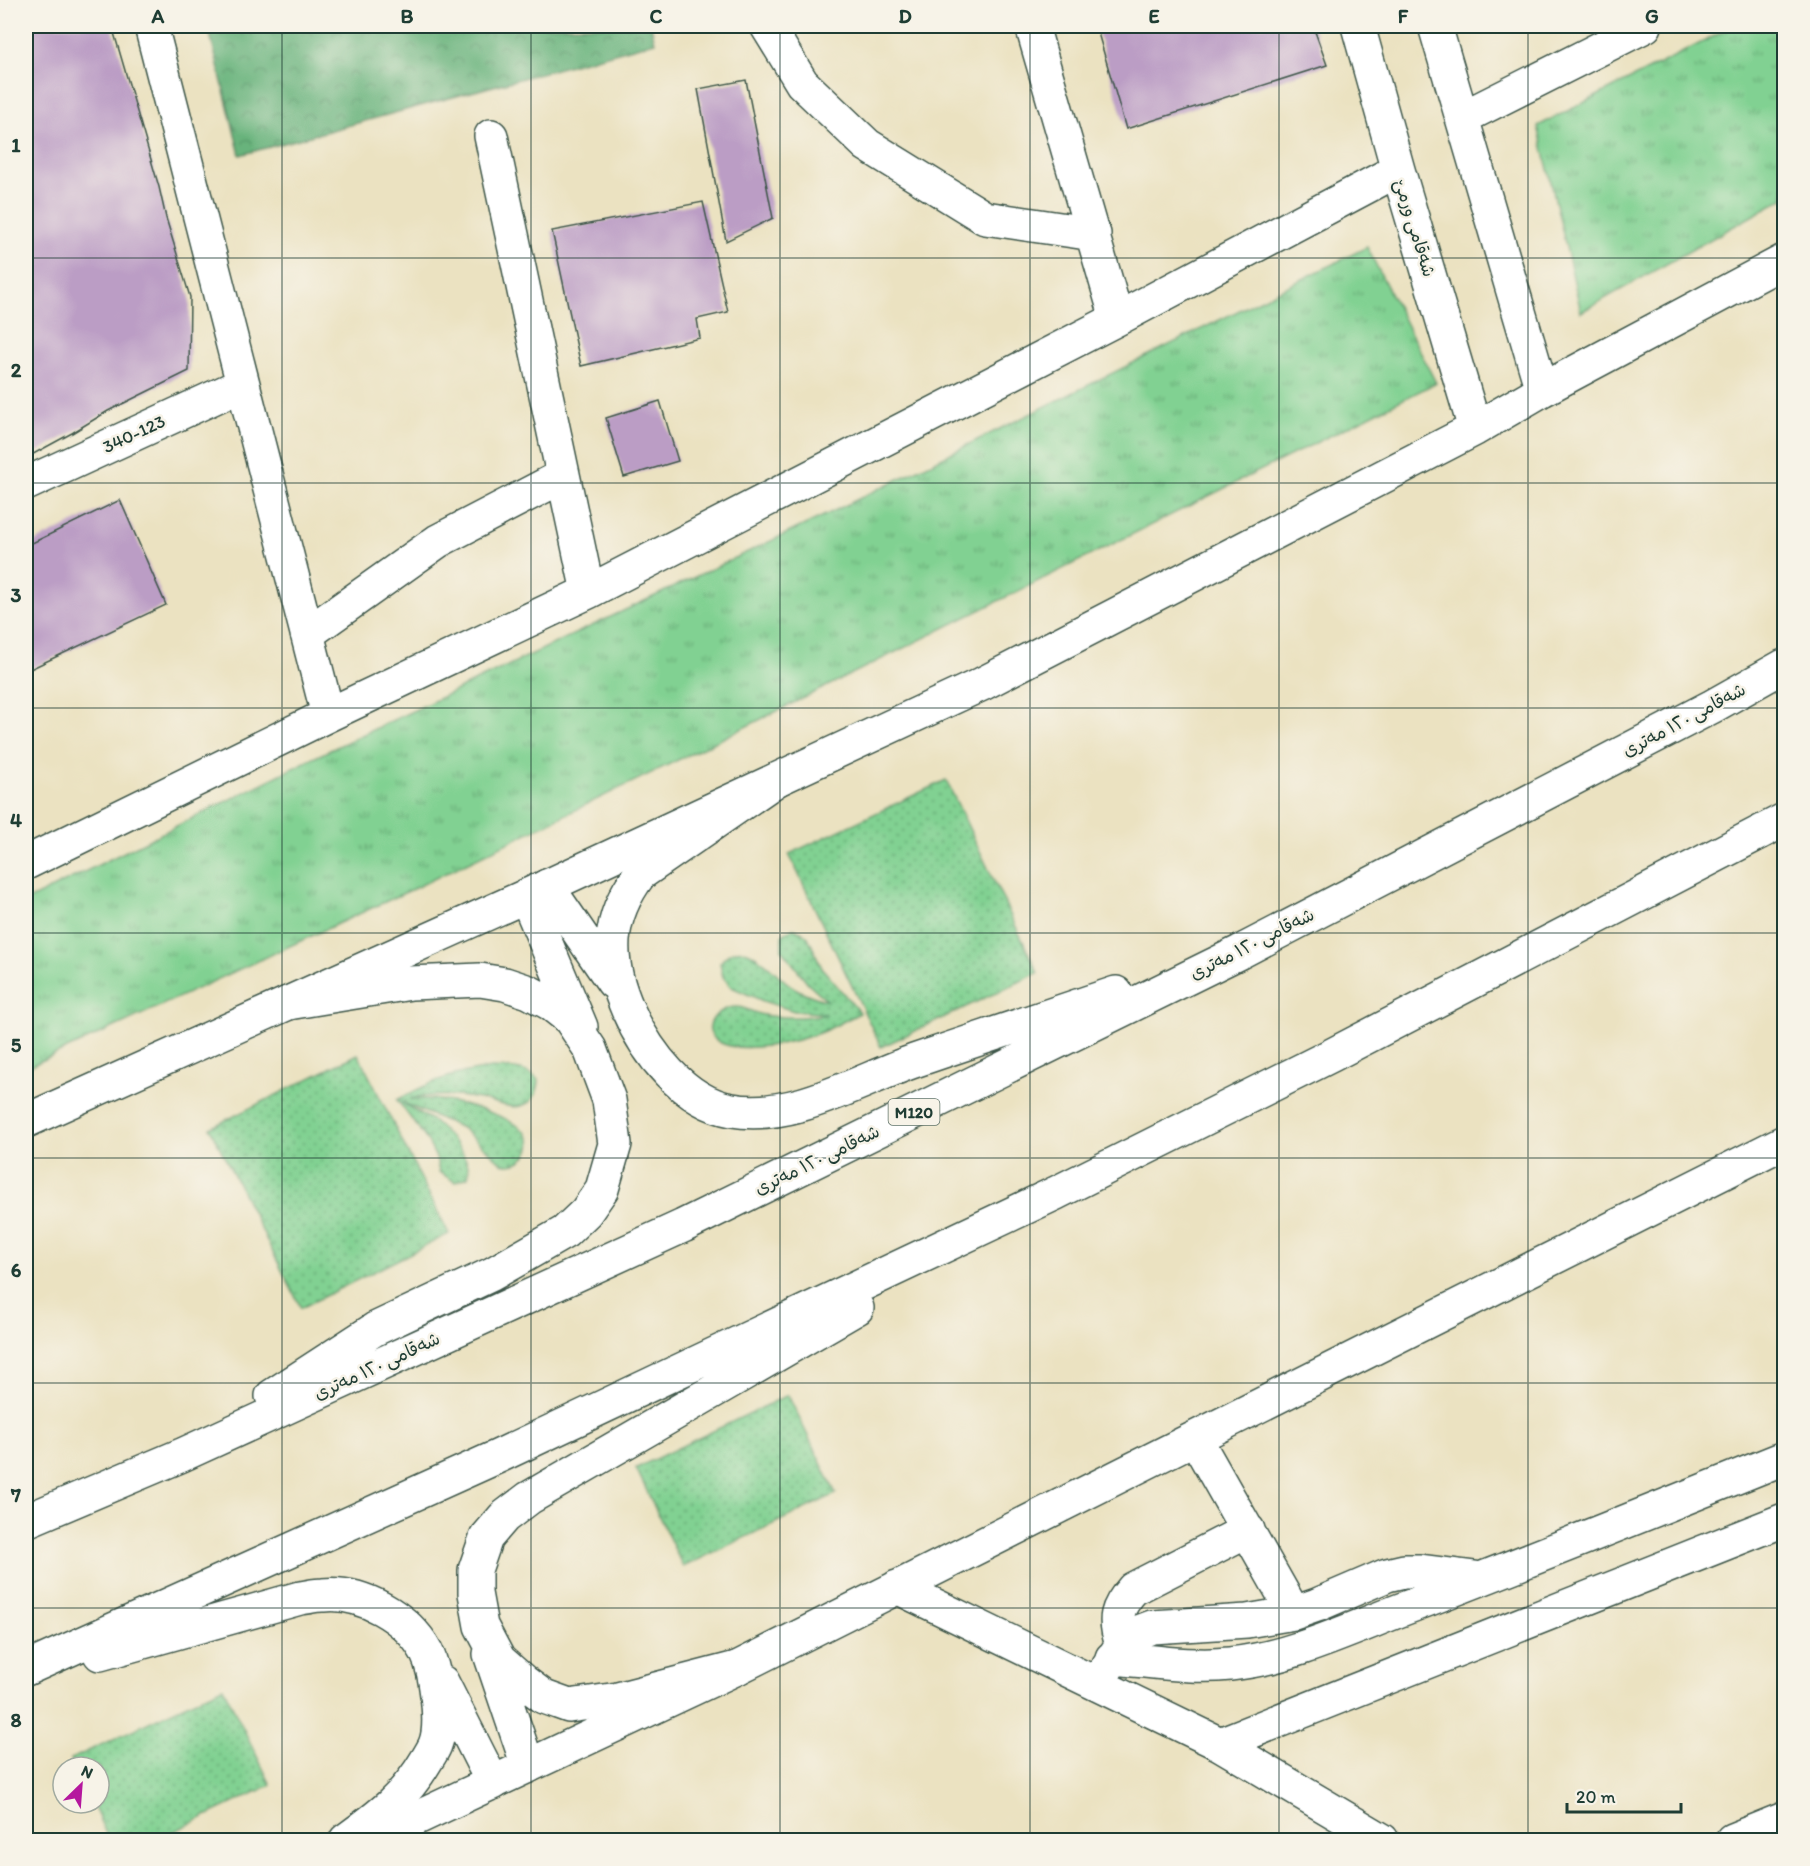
<svg xmlns="http://www.w3.org/2000/svg" width="1810" height="1866" font-family="Itim,'Playpen Sans Arabic',sans-serif">
<style>
.grass{fill:url(#grass-dots);stroke:#508763;stroke-width:1.5}
.forest{fill:url(#forest-crowns);stroke:#447858;stroke-width:1.5}
.park{fill:url(#park-tufts);stroke:#508763;stroke-width:1.5}
.building{fill:#bb9dc5}
.lines{fill:none;stroke-linecap:round;stroke-linejoin:round}
.minor-casing{stroke:#3e5649;stroke-width:36}
.highway-casing{stroke:#3e5649;stroke-width:36}
.minor{stroke:#fff;stroke-width:33}
.highway{stroke:#fff;stroke-width:33}
.grid{fill:none;stroke:#1f3d34;stroke-width:1.5;stroke-opacity:0.55}
.labels{text-anchor:middle;stroke-width:5;stroke-linejoin:round;paint-order:stroke}
.shield{fill:#f7f3e8;stroke:#60746a;stroke-width:1.5}
.shield-label{font-size:16px;font-weight:bold;fill:#1f3d34}
.street-label{font-size:18px;fill:#1f3d34;stroke:#f7f3e8}
.neatline{fill:none;stroke:#1f3d34;stroke-width:2}
.grid-label{font-size:20px;text-anchor:middle;font-weight:bold;fill:#1f3d34}
</style>
<defs>
<pattern id="grass-dots" width="8" height="8" patternUnits="userSpaceOnUse" patternTransform="scale(1.5)"><rect width="8" height="8" fill="#81d192"/><path d="M2 2h.1M6 6h.1" fill="none" stroke="#69ab78" stroke-width="1.8" stroke-linecap="round"/></pattern>
<pattern id="forest-crowns" width="20" height="18" patternUnits="userSpaceOnUse" patternTransform="scale(1.5)"><rect width="20" height="18" fill="#68b37c"/><path d="M2 6a3 3 0 1 1 6 0M12 15a3 3 0 1 1 6 0" fill="none" stroke="#559366"/></pattern>
<pattern id="park-tufts" width="24" height="20" patternUnits="userSpaceOnUse" patternTransform="scale(1.5)"><rect width="24" height="20" fill="#81d192"/><path d="M3 7l-1-3M5 7V3M7 7l1-3M15 17l-1-3M17 17v-4M19 17l1-3" fill="none" stroke="#69ab78"/></pattern>
</defs>
<rect width="100%" height="100%" fill="#f7f3e8"/>
<filter id="ink" filterUnits="userSpaceOnUse"><feTurbulence type="fractalNoise" baseFrequency=".0167" numOctaves="2"/><feDisplacementMap in="SourceGraphic" scale="12" xChannelSelector="R" yChannelSelector="G"/><feConvolveMatrix kernelMatrix="1 2 1 2 8 2 1 2 1" color-interpolation-filters="sRGB"/></filter>
<filter id="wash" filterUnits="userSpaceOnUse"><feTurbulence type="fractalNoise" baseFrequency=".008" numOctaves="4" result="noise"/><feDisplacementMap in="SourceGraphic" scale="24" xChannelSelector="R" yChannelSelector="G"/><feGaussianBlur stdDeviation="1.35" result="paint"/><feColorMatrix in="noise" values="0 0 0 0 0 0 0 0 0 0 0 0 0 0 0 0 0 1.4 0 .05"/><feComposite in="paint" operator="in"/></filter>
<g filter="url(#wash)">
<rect width="100%" height="100%" fill="#ebe2c1"/>
<!-- grass -->
<path class="grass" d="M946,780L1038,973L881,1047L789,854Z
M793,929L801,931L808,937L822,968L860,1013C847,1019 833,1028 819,1033C796,1042 742,1055 719,1042C697,1029 718,1006 737,1007C744,1007 752,1012 759,1014C782,1019 804,1018 827,1014L794,1011L763,1001L731,987L723,977L720,963C743,929 771,973 793,987C803,993 817,998 828,1001L808,983L782,950V936L787,931Z
M358,1054L449,1234L301,1308L210,1128Z
M492,1068C510,1069 526,1066 539,1081C538,1092 533,1103 521,1106C509,1109 492,1101 480,1099C457,1095 432,1094 410,1099C417,1100 425,1098 433,1099C454,1101 550,1121 527,1154C520,1164 514,1164 503,1164L462,1128L401,1102C411,1109 424,1115 434,1122C447,1133 474,1159 468,1177L455,1182L439,1172L436,1158L427,1140L397,1100C433,1081 451,1073 492,1068Z
M788,1395L836,1494L683,1567L636,1468Z
M223,1687L271,1785L156,1840H109L92,1803H99V1767H75L71,1759Z"/>
<!-- forest -->
<path class="forest" d="M208,26H651L655,42L240,155Z"/>
<!-- park -->
<path class="park" d="M1734,26H1784V198L1581,312L1538,126Z
M1367,247L1436,383L719,740L415,888L26,1068V901L309,760L832,512Z"/>
<g id="blocks">
<!-- building -->
<path class="building" d="M26,26H112L159,187L166,218L190,297L189,371L108,411L72,433L26,458Z
M1096,26H1313L1327,65L1126,129Z
M746,80L773,218L726,241L698,89Z
M703,202L728,312L697,319L700,338L581,366L552,231Z
M660,401L678,461L624,477L606,418Z
M120,500L166,605L26,671V546Z"/>
</g>
</g>
<g filter="url(#ink)">
<use href="#blocks" fill-opacity="0" stroke="#3e5649" stroke-width="1.5"/>
<g class="lines">
<defs>
<path id="minor" d="M151,26L328,715
M767,26L802,83L867,145L985,218L1094,234
M1032,26L1117,319
M1358,26L1398,170L1475,429
M1435,26L1542,390
M1462,118L1645,26
M491,136L588,592
M26,484L243,384
M307,634L438,541L563,476
M26,863L328,715L588,592L1117,319L1398,170
M26,1121L526,896L982,684L1475,429L1542,390L1784,261
M1195,1438L1294,1613
M897,1587L1220,1744L1382,1840
M1122,1644C1113,1619 1116,1608 1133,1589L1248,1530
M1112,1658C1151,1661 1191,1668 1230,1664C1293,1658 1357,1626 1416,1604C1539,1557 1662,1507 1784,1458
M1105,1671L1122,1644L1136,1633L1152,1627L1247,1621L1294,1613L1317,1605L1387,1575L1404,1571H1420L1475,1578
M1220,1744L1784,1520
M370,1840L737,1668L1784,1142
M1732,1840L1784,1819"/>
<path id="highway" d="M776,780L640,874C606,919 606,960 628,1010C646,1052 684,1102 732,1110C792,1121 858,1081 914,1061C981,1038 1048,1016 1116,993
M547,886L613,982
M526,896L581,1027
M272,1396L375,1329L492,1274L565,1232L586,1212L602,1189L615,1144L609,1100L590,1049L570,1019L551,1004L529,992L505,984L480,980L411,983L288,1003
M26,1521L182,1455L683,1226L1240,952L1713,706L1784,666
M100,1654L300,1598C308,1597 315,1595 323,1595C362,1591 407,1617 426,1651C433,1665 435,1680 437,1695C439,1711 441,1730 435,1745C433,1750 429,1756 426,1761C405,1797 379,1816 346,1840
M490,1654L528,1766
M737,1668L618,1699L569,1706L544,1697L524,1682L499,1660L481,1626L475,1593V1570L486,1538L504,1517L529,1498L857,1308
M26,1669L499,1456L1056,1193L1332,1055L1784,820
M442,1682L493,1783"/>
</defs>
<!-- minor casing -->
<use href="#minor" class="minor-casing"/>
<!-- highway casing -->
<use href="#highway" class="highway-casing"/>
<!-- minor -->
<use href="#minor" class="minor"/>
<!-- highway -->
<use href="#highway" class="highway"/>
</g>
</g>
<!-- grid -->
<path class="grid" d="M282,26V1840M531,26V1840M780,26V1840M1030,26V1840M1279,26V1840M1528,26V1840M26,258H1784M26,483H1784M26,708H1784M26,933H1784M26,1158H1784M26,1383H1784M26,1608H1784"/>
<g class="labels">
<!-- shield labels -->
<rect class="shield" x="888.5" y="1099" width="51" height="26" rx="4.5"/>
<g class="shield-label">
<text x="914" y="1118">M120</text>
</g>
<!-- street labels -->
<g class="street-label">
<text transform="translate(1415 228) rotate(73)" y="6">شەقامی ورمێ</text>
<text transform="translate(134 434) rotate(-25)" y="6">340-123</text>
<text transform="translate(1684 720) rotate(-28)" y="6">شەقامی ١٢٠ مەتری</text>
<text transform="translate(1252 944) rotate(-27)" y="6">شەقامی ١٢٠ مەتری</text>
<text transform="translate(817 1160) rotate(-26)" y="6">شەقامی ١٢٠ مەتری</text>
<text transform="translate(377 1366) rotate(-25)" y="6">شەقامی ١٢٠ مەتری</text>
</g>
</g>
<!-- margin -->
<rect width="1810" height="1866" fill="none" stroke="#f7f3e8" stroke-width="66"/>
<!-- north arrow -->
<g transform="translate(81 1785) rotate(25)"><circle r="28" fill="#f7f3e8" stroke="#a1aaa0" stroke-width="1.5"/>
<path d="M0-4.5L10 22L0 15L-10 22Z" fill="#b5179e"/>
<text y="-9" font-size="16" font-weight="bold" text-anchor="middle" fill="#1f3d34">N</text>
</g>
<!-- scale -->
<path d="M1567 1803v9h114v-9" fill="none" stroke="#1f3d34" stroke-width="3"/>
<text x="1576" y="1803" font-size="18" fill="#1f3d34" stroke="#f7f3e8" stroke-width="4.5" paint-order="stroke">20 m</text>
<rect x="33" y="33" width="1744" height="1800" class="neatline"/>
<g class="grid-label">
<text x="158" y="23">A</text>
<text x="407" y="23">B</text>
<text x="656" y="23">C</text>
<text x="905" y="23">D</text>
<text x="1154" y="23">E</text>
<text x="1403" y="23">F</text>
<text x="1652" y="23">G</text>
<text x="16" y="152">1</text>
<text x="16" y="377">2</text>
<text x="16" y="602">3</text>
<text x="16" y="827">4</text>
<text x="16" y="1052">5</text>
<text x="16" y="1277">6</text>
<text x="16" y="1502">7</text>
<text x="16" y="1727">8</text>
</g>
</svg>
